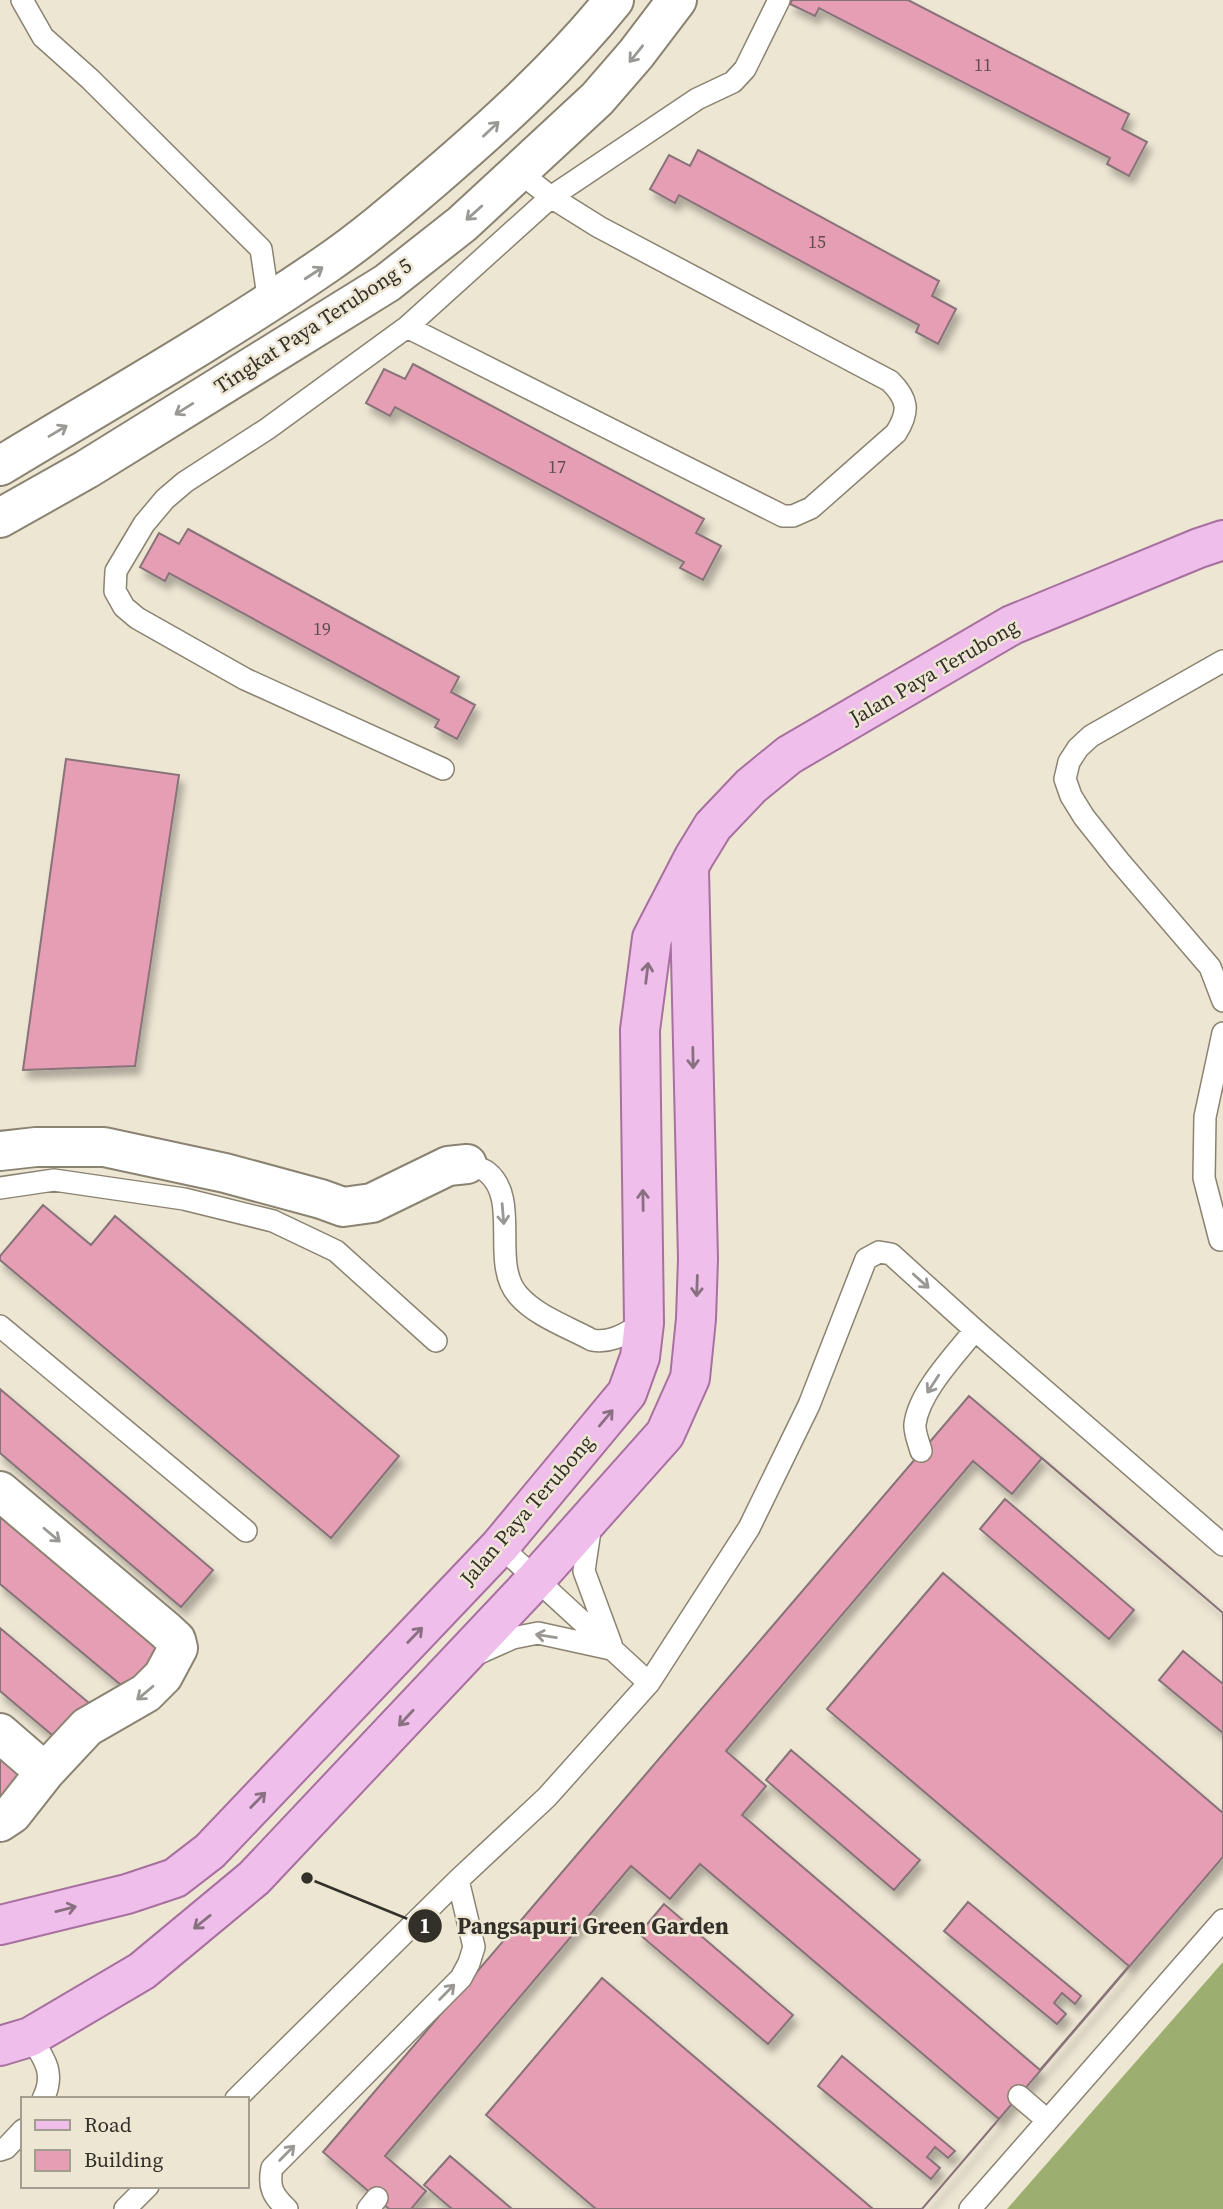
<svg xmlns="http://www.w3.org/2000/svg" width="1223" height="2209" font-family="'Source Serif 4',serif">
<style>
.forest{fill:#9daf70}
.building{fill:#e59eb4;stroke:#887379;stroke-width:2;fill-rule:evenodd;filter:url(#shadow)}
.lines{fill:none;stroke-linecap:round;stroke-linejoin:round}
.service-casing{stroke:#8a8371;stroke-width:24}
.minor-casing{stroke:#8a8371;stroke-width:42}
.primary-casing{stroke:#a7709f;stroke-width:42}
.service{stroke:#fff;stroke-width:21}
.minor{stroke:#fff;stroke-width:38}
.primary{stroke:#efbeeb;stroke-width:38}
.oneway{stroke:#999894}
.oneway2{stroke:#887080}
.labels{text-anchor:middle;stroke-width:5;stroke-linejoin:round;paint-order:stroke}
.number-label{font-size:18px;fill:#604c4c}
.street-label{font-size:21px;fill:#333029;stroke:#ede6d3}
.leader{fill:none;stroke:#333029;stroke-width:2.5}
.callout-dot{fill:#333029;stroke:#ede6d3;stroke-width:2.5}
.mark-label{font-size:21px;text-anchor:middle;font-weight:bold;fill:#fff}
.callout-label{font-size:23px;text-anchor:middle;font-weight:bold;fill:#333029;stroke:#ede6d3;stroke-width:5;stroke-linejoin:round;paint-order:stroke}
</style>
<defs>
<filter id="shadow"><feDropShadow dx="4.5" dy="8" stdDeviation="3.5" flood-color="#0004"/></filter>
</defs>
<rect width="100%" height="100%" fill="#ede6d3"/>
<!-- forest -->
<path class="forest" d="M1223,1962V2209H1007Z"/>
<!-- building -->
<path class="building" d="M792,0H908L1129,114L1122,129L1147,142L1129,176L1107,164L1110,158L819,8L815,16L790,4Z
M698,150L939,281L932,296L956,309L938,344L916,332L919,325L679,195L675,203L650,189L669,155L690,166Z
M413,364L704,519L696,533L721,546L703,580L680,568L684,562L395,407L390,416L366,403L384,369L405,379Z
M188,529L459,677L451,692L475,705L457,739L435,727L439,720L169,573L165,581L140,567L159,533L179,544Z
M66,759L179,775L135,1066L23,1070Z
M43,1205L91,1245L115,1216L399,1456L331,1538L0,1260V1256Z
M0,1389L213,1570L181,1607L0,1453Z
M969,1396L1223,1613V1857L922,2209H389L323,2152Z
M1042,1458L1223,1613V1684L1183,1651L1159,1680L1223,1733V1813L943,1573L827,1709L1129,1966L1040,2070L742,1815L766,1786L726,1751L973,1461L1012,1494ZM1005,1499L1134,1610L1109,1639L980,1529ZM791,1750L920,1860L894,1890L766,1780ZM968,1902L1081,1996L1075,2004L1062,1993L1054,2003L1066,2014L1057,2024L944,1931Z
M0,1511L171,1653L133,1695L0,1584Z
M0,1628L95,1708L64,1745L0,1691Z
M0,1758L27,1780L0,1812Z
M700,1864L999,2119L922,2209H873L602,1978L486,2115L596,2209H512L450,2156L424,2185L452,2209H411L426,2191L385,2156L631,1866L670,1899ZM664,1904L793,2015L768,2044L639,1934ZM842,2056L955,2151L948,2158L935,2147L927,2157L940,2168L931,2179L818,2086Z"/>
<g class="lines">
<defs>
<path id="service" d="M22,0L43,37L90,79L261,249L269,303
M407,327L783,516H793L811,508L896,433C910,411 908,399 890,381L599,227L551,197L519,172
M1223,661L1091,736L1078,748L1069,762L1065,779L1071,796L1084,817L1119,861L1210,967L1223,1001
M443,769L245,679L137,618L124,607L115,591L116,571L144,524L165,499L185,482L267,429L407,327L551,197L697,99L733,82L745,69L779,0
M467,1164C473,1167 482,1168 487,1172C521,1199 490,1263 518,1295C536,1316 568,1327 592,1340C612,1344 627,1332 644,1323
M0,1188L54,1180L184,1199L273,1221L336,1251L436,1341
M1220,1240L1204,1178L1205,1117L1223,1033
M0,1326L246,1531
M921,1451C919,1443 914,1432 915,1424C919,1392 955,1355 975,1330
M591,1524L584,1571L611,1644
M500,1546L649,1683
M477,1654L513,1638L538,1633L611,1649
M30,2037C44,2058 56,2073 43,2099
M1019,2096L1047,2120
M236,2099L458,1880L547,1797L649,1683L749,1528L809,1405L866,1259L879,1252L891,1254L975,1330L1223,1545
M0,2150L6,2148L23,2130
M125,2209L148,2186
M287,2209C273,2196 268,2187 272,2168L461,1978L469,1963L474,1947L458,1880
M368,2209L377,2198
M970,2209L1223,1920"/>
<path id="minor" d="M0,466C109,400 220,337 325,265C363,239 398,209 433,179C497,124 561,66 614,0
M0,518L87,469L387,283L462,224L597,99L636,54L677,0
M0,1151L36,1147H104L225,1173L321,1199L343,1207L372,1203L448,1166L467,1164
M0,1491L164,1629L176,1640L178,1648L163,1676L146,1693L87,1727L45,1772L12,1814L0,1822
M0,1733L45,1772"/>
<path id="primary" d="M0,1925L127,1894L175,1878L210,1851L500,1546L627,1393L640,1357L644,1323L640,1030L652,938L694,857L713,826L751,786L789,755L1012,625L1199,548L1223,540
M0,2046L30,2037L142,1971L254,1878L536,1579L665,1434L690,1378L696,1319L698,1259L689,870"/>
</defs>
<!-- service casing -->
<use href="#service" class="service-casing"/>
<!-- minor casing -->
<use href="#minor" class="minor-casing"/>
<!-- primary casing -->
<use href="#primary" class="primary-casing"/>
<!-- service -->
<use href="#service" class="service"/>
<!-- minor -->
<use href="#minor" class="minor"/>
<!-- primary -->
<use href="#primary" class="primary"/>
</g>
<!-- one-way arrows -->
<defs><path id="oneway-shaft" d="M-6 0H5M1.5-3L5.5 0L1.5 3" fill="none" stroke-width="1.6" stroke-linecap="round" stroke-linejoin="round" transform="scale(1.75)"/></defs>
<g class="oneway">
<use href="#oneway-shaft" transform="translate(636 54) rotate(129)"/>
<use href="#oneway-shaft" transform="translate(491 129) rotate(-43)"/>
<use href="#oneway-shaft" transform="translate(474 213) rotate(138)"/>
<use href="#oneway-shaft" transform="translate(314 273) rotate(-33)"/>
<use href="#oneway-shaft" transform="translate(184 409) rotate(148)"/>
<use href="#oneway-shaft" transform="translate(58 431) rotate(-31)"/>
<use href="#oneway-shaft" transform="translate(503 1214) rotate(85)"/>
<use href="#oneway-shaft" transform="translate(921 1281) rotate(42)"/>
<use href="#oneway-shaft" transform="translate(933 1384) rotate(123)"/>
<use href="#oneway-shaft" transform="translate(52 1535) rotate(40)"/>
<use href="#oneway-shaft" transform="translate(546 1636) rotate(-171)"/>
<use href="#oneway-shaft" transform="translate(145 1693) rotate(140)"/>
<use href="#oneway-shaft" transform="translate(447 1992) rotate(-45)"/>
<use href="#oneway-shaft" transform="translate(287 2153) rotate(-45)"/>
</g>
<g class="oneway2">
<use href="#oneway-shaft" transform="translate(647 973) rotate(-83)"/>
<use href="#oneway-shaft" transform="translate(693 1058) rotate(89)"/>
<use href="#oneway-shaft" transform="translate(643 1200) rotate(-91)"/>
<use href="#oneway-shaft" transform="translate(697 1286) rotate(92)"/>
<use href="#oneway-shaft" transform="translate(606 1418) rotate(-50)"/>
<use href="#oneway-shaft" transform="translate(415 1635) rotate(-46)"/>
<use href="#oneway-shaft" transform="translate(406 1718) rotate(133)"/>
<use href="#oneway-shaft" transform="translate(258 1800) rotate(-46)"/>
<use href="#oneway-shaft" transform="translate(66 1909) rotate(-14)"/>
<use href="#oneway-shaft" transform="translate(202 1922) rotate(141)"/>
</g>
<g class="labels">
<!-- number labels -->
<g class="number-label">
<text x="983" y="71">11</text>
<text x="817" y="248">15</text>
<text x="557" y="473">17</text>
<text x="322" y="635">19</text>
</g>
<!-- street labels -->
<g class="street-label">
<text transform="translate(313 326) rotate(-33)" y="7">Tingkat Paya Terubong 5</text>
<text transform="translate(934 672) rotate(-30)" y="7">Jalan Paya Terubong</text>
<text transform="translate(527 1510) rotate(-49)" y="7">Jalan Paya Terubong</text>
</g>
</g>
<!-- callouts -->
<path class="leader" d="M307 1878L425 1926"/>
<g class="callout-dot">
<circle cx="307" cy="1878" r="7"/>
<circle cx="425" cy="1926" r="18"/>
</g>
<g class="mark-label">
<text x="425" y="1933">1</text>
</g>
<g class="callout-label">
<text x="593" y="1934">Pangsapuri Green Garden</text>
</g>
<!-- legend -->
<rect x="21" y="2097" width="228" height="91" fill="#ede6d3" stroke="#a39d8f" stroke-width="2"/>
<rect x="35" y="2120" width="35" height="10" fill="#efbeeb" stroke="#a39d8f" stroke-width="2"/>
<text x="84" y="2132" font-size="21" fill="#333029">Road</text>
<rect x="35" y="2150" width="35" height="21" fill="#e59eb4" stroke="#a39d8f" stroke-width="2"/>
<text x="84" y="2167" font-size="21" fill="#333029">Building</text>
</svg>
